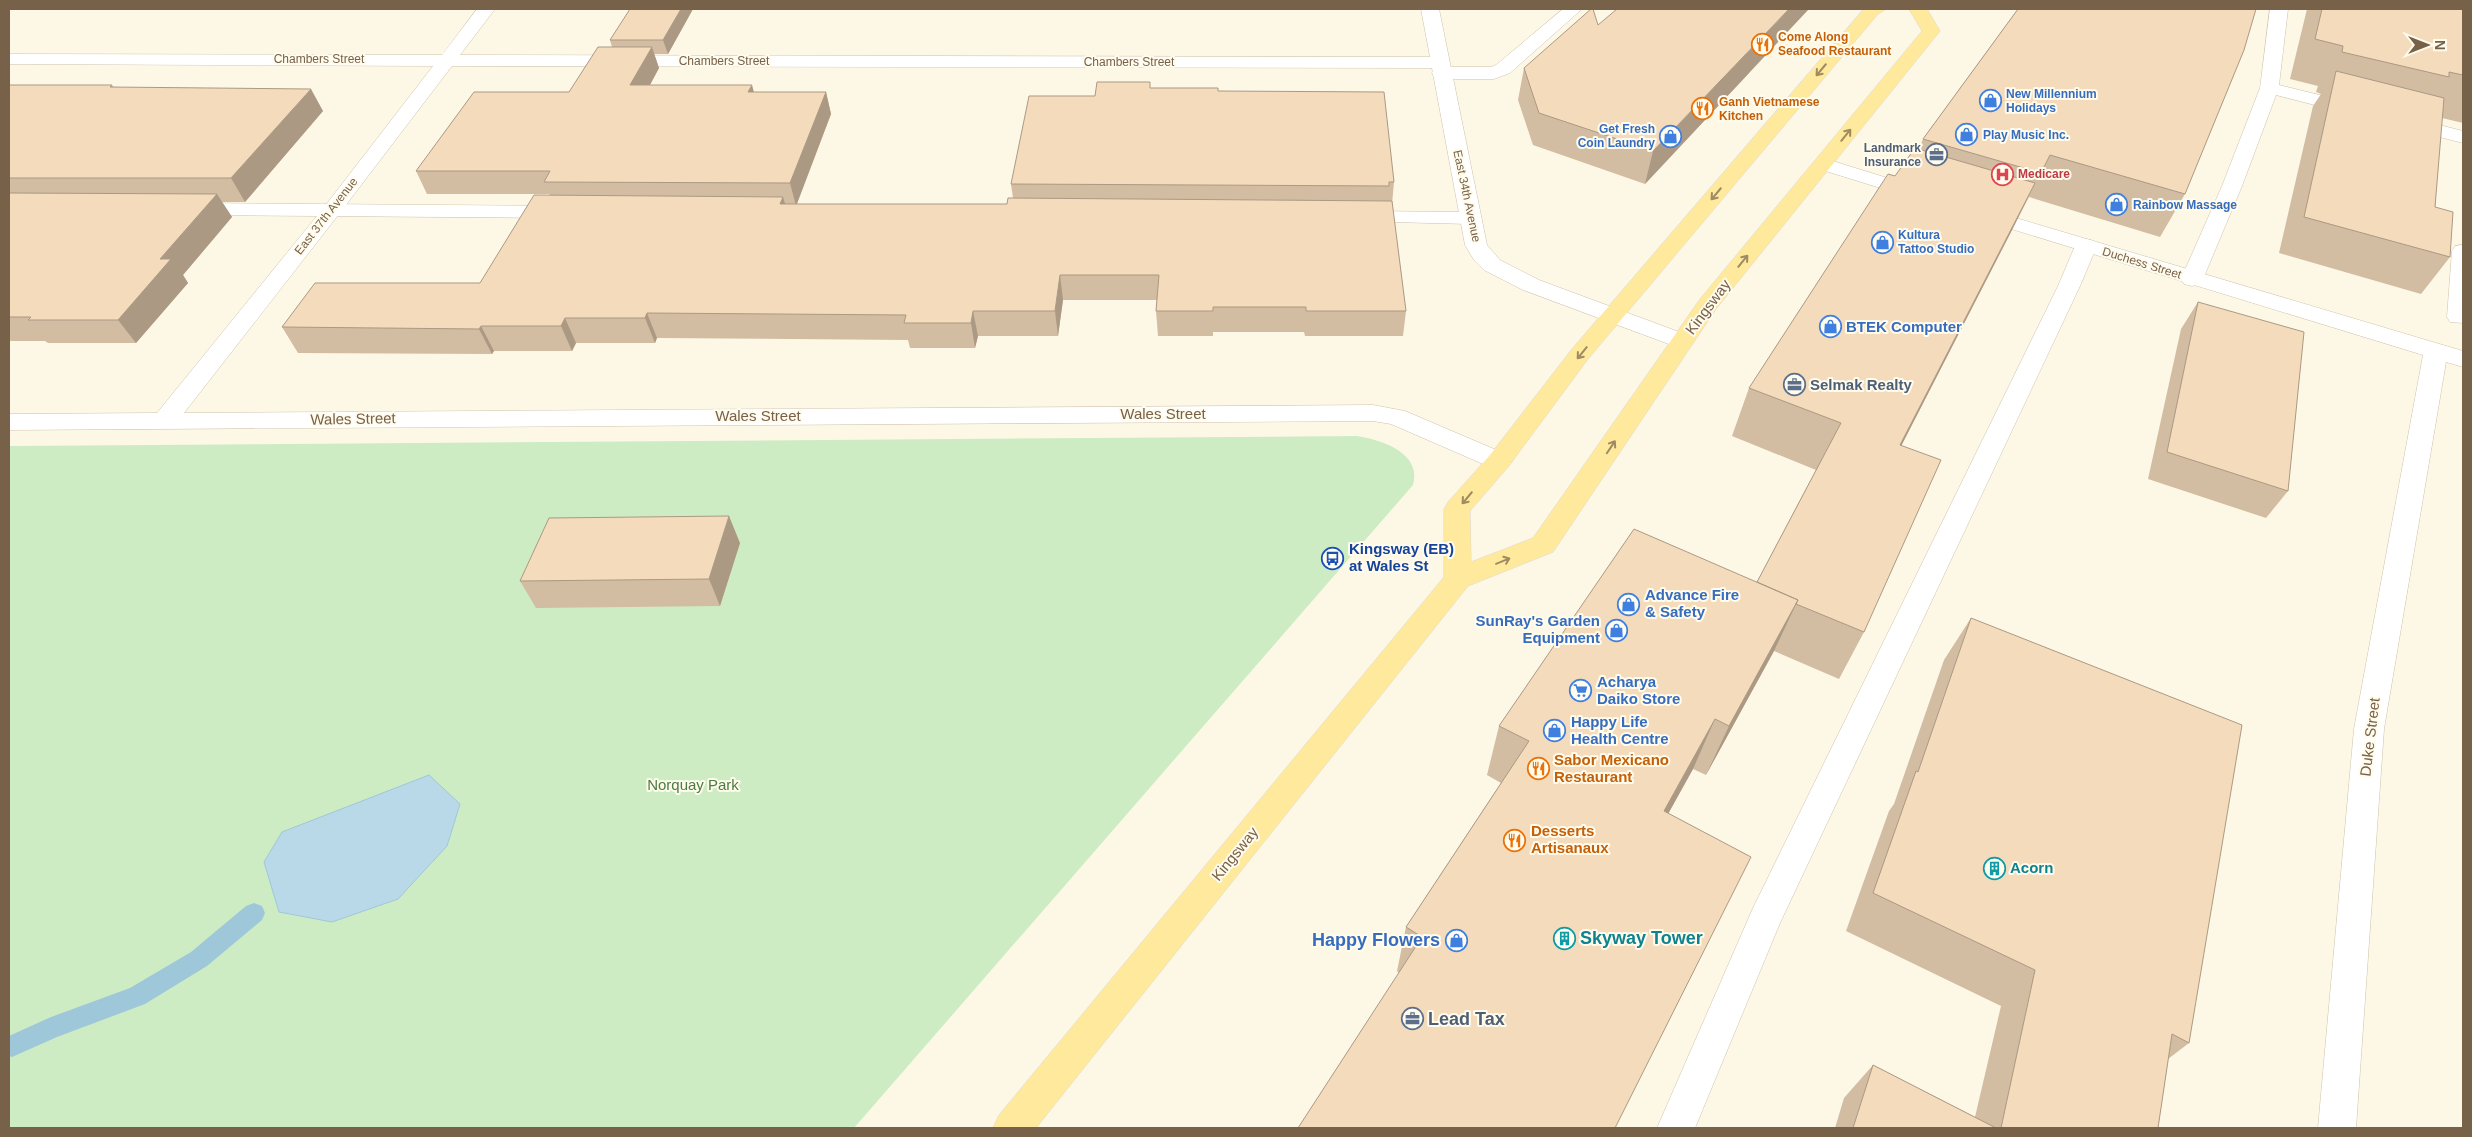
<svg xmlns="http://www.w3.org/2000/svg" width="2472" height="1137" font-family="Arial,sans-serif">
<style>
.green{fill:#cdecc3}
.water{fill:#b9d9e8;stroke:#9fc7da}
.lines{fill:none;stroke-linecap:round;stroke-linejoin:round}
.stream{fill:#9fc7da;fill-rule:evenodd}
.service-casing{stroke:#cfc1ab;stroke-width:1}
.pedestrian-casing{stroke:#cfc1ab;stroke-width:1}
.minor-casing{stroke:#cfc1ab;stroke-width:1}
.primary-casing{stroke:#dfd9d3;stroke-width:1}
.service{fill:#fff;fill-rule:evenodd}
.pedestrian{fill:#fff;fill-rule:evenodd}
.minor{fill:#fff;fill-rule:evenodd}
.primary{fill:#fee99c;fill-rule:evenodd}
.wall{fill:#d2bca2}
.shaded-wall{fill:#ab9984}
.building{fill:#f4dbbc;stroke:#ab9984}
.oneway{stroke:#a08a62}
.labels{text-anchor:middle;stroke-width:4;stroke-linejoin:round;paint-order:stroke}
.far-food-label{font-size:12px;font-weight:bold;fill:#c56008;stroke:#fffbed;text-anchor:start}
.far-street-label{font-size:12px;fill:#786149;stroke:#fffbed}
.far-shop-label{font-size:12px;font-weight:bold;fill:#366cbe;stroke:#fffbed;text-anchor:start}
.far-service-label{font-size:12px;font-weight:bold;fill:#4e5e75;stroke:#fffbed;text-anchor:end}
.far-health-label{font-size:12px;font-weight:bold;fill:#be3a42;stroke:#fffbed;text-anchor:start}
.street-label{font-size:15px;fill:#786149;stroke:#fffbed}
.shop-label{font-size:15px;font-weight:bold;fill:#366cbe;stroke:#fffbed;text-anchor:start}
.service-label{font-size:15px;font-weight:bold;fill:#4e5e75;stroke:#fffbed;text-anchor:start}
.transit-label{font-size:15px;font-weight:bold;fill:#164399;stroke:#fffbed;text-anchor:start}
.food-label{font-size:15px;font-weight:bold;fill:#c56008;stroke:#fffbed;text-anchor:start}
.park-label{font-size:15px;fill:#497e40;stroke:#fffbed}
.culture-label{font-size:15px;font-weight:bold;fill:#0d838f;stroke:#fffbed;text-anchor:start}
.near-culture-label{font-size:18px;font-weight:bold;fill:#0d838f;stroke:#fffbed;text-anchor:start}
.near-shop-label{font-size:18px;font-weight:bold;fill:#366cbe;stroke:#fffbed;text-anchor:end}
.near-service-label{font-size:18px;font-weight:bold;fill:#4e5e75;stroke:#fffbed;text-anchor:start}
</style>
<rect width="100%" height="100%" fill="#fdf8e6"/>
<!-- green -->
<path class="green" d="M1357,436C1382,440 1422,453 1413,485L854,1128H9V446Z"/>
<!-- water -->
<path class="water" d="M429,775L460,804L447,846L398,899L332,922L279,912L264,862L282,832Z"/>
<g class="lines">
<!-- stream -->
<path class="stream" d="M254,903L262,906L265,913L262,920L207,966L145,1004L57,1037L12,1057L9,1056V1036L51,1017L130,988L191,952L246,906Z"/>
<defs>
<path id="service" d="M1563,9H1582L1510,73L1494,79H1441L1434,77L1432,73L1434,69L1441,67H1491L1496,65Z
M2270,9H2288L2279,85L2360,105L2363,109L2360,113L2353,115L2276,95L2242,186L2203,279L2200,284L2192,286L2184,284L2181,279L2222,186L2260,88Z
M2404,116L2463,131V143L2397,126L2394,122L2397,118Z
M190,203L560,206L567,208L571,212L567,216L560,218L190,215L183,213L179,209L183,205Z
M1358,211L1470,212L1477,214L1481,218L1477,222L1470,224L1351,221L1347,217L1351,213Z
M2086,239L2094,241L2097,246L2080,286L1780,923L1695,1128H1657L1753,908L2058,286L2075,246L2078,241Z"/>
<path id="pedestrian" d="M2463,245V323L2450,322L2447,317L2452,251L2455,246Z"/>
<path id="minor" d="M477,9H495L460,55L1430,57L1421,9H1439L1487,245L1500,260L1539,280L1690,336L1694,341L1690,346L1682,348L1674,346L1523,290L1484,270L1474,260L1465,245L1432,68L452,66L339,214L184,413L1373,405L1405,411L1508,455L1512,461L1508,467L1499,470L1490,467L1391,424L1373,421L9,430V414L157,413L325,206L433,66L9,64V54L442,55Z
M1823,158L1926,190L1929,194L1926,198L1919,200L1816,168L1813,164L1816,160Z
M1979,207L2463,351V367L2446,362L2384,729L2356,1128H2318L2354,729L2423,355L1972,217L1968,213L1972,209Z"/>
<path id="primary" d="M1864,9H1886L1878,14L1588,359L1508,467L1470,511L1471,562L1533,538L1700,299L1922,31L1909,9H1927L1940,31L1716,309L1553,552L1468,586L1036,1128H993L999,1115L1444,577V509L1448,502L1490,455L1572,349Z"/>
</defs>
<!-- service casing -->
<use href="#service" class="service-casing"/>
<!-- pedestrian casing -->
<use href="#pedestrian" class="pedestrian-casing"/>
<!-- minor casing -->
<use href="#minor" class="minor-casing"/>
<!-- primary casing -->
<use href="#primary" class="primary-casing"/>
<!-- service -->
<use href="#service" class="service"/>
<!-- pedestrian -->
<use href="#pedestrian" class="pedestrian"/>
<!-- minor -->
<use href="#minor" class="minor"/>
<!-- primary -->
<use href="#primary" class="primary"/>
</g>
<!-- wall -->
<path class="wall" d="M693,9L668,54H654L659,68L650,85L754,92H826L831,114L797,204H1007L1013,198L1011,184L1095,96L1150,88L1218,91L1394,182L1392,204L1406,311L1403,336H1305L1304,332H1213V336H1158L1156,311L1157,300H1063L1058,336H978L975,348H910L908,340L657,338L655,343H576L572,351H494L492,354L298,353L282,327L480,283L550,195L549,194H427L416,171L569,92L612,47L610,40Z
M2018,9L2185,194L2160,237L2029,197L1901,446L1864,632L1839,679L1774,651L1706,775L1693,769L1668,814L1399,973L1397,971L1406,927L1501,783L1487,775L1499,726L1757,582L1816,470L1732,436L1749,388L1895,176L1919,149L1923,139Z
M2307,9H2463V123L2442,118L2435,207L2450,257L2421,294L2279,253L2313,106L2321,94L2316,92L2318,86L2290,79Z
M1598,25L1749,73L1645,184L1533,145L1518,100L1524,68Z
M9,85H112L114,87L323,111L245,202H222L232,217L183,275L188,283L136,343H48L45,341H9Z
M2198,302L2288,491L2266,518L2148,479L2181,329Z
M740,543L720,606L536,608L520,581Z
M1971,618L2189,1043L2168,1059L2158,1128H1835L1844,1098L1873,1065L1975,1117L2001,1006L1846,931L1889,811L1894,804L1944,660Z"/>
<!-- shaded-wall -->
<path class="shaded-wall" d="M681,9H693L668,54L663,40Z
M1789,9H1809L1645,184L1653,151Z
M652,47L659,68L638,107L630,85Z
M752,85L758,107L748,92Z
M311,89L323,111L245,202L231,178Z
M826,92L831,114L796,206L790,183Z
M2035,183L2012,230L1877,493L1900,445Z
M217,194L232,217L183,275L188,283L136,343L118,320L160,259Z
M783,197L790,221L780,204Z
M1060,275L1063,300L1058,336L1055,311Z
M973,311L978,336L975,348L971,323Z
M647,313L657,338L655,343L645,318Z
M565,318L576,343L572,351L561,326Z
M481,326L494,351L492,354L479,329Z
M729,516L740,543L720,606L709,579Z
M1798,600L1774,651L1706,775L1729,726Z
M1715,719L1693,769L1643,859L1664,811Z"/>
<!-- building -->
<path class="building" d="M630,9H681L663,40H610Z
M1591,9H1593L1598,25L1617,9H1789L1653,151L1539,113L1524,68Z
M2018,9H2256L2244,50L2185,194L2050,155L2041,173L1923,139Z
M2322,9H2463V75L2449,72V77L2342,52L2343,46L2315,39Z
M598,47H652L630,85H752L748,92H826L790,183L544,182L550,171H416L474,92H569Z
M2336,71L2444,98L2435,207L2453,212L2450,257L2304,217Z
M1097,82H1150V88H1218V91L1384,92L1394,182H1389V186L1011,184L1029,96H1095Z
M9,85H112L110,87L311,89L231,178H9Z
M1915,148L2035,183L1900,445L1941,460L1864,632L1796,604L1798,600L1757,582L1841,423L1749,388L1888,174L1895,176Z
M9,193L217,194L160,259H171L118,320H28L31,317H9Z
M534,195L783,197L780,204H1007L1008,198L1392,201L1406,311H1306V307H1213V311H1156L1159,275H1060L1055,311H973L971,323H904L906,315L647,313L645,318H565L561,326H481L479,329L282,327L315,283H480Z
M2198,302L2304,332L2288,491L2167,452Z
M729,516L709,579L520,581L549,518Z
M1634,529L1798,600L1729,726L1715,719L1664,811L1751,857L1615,1128H1298L1422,937L1406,927L1529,741L1499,726Z
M1971,618L2242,725L2189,1043L2172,1034L2158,1128H2001L2035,970L1873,893L1916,771L1918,772Z
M1873,1065L1996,1128H1853Z"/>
<!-- one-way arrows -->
<defs><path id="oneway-shaft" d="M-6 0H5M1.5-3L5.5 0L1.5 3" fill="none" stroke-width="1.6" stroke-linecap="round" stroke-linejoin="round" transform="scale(1.25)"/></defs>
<g class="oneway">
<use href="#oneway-shaft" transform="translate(1821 70) rotate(130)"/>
<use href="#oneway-shaft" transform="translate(1846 135) rotate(-51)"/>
<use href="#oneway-shaft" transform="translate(1716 194) rotate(130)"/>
<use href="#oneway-shaft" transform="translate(1743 261) rotate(-51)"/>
<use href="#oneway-shaft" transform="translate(1582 353) rotate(129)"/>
<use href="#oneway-shaft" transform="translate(1611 447) rotate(-56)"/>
<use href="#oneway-shaft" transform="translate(1467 498) rotate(130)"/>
<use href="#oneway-shaft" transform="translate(1503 561) rotate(-22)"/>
</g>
<!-- icons -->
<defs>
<symbol id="restaurant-ring" viewBox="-11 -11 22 22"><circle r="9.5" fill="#fffbed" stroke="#e8710a" stroke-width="1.5"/><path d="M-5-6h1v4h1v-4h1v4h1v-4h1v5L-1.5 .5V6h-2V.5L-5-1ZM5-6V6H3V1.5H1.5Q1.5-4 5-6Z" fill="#e8710a"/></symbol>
<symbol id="shop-ring" viewBox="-11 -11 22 22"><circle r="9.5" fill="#fffbed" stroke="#3f7fe0" stroke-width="1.5"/><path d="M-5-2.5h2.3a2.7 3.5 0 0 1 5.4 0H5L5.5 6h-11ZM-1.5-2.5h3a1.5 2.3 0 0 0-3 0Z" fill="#3f7fe0"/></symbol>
<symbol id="office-ring" viewBox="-11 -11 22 22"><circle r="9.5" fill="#fffbed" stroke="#5c6f8a" stroke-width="1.5"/><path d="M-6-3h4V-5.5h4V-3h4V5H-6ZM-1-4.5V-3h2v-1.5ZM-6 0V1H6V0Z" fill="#5c6f8a"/></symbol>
<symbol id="hospital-ring" viewBox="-11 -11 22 22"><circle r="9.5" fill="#fffbed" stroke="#e0444e" stroke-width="1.5"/><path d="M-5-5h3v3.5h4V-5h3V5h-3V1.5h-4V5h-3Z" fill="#e0444e"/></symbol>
<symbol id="bus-ring" viewBox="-11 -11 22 22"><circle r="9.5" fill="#fffbed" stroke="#1a4fb4" stroke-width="1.5"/><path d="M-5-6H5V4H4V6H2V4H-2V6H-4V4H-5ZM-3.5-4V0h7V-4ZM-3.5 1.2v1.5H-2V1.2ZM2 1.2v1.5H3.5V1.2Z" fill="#1a4fb4"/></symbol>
<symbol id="supermarket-ring" viewBox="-11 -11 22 22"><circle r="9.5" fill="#fffbed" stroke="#3f7fe0" stroke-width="1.5"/><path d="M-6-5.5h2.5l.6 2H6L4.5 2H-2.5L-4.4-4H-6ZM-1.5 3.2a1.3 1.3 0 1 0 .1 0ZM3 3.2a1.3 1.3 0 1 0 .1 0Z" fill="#3f7fe0"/></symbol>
<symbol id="building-ring" viewBox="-11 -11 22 22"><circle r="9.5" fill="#fffbed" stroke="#0f9aa8" stroke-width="1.5"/><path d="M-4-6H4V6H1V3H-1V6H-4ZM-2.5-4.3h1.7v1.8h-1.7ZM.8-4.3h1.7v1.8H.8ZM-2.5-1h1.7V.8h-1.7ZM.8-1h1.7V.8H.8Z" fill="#0f9aa8"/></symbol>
</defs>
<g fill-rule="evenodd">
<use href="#restaurant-ring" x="1750" y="32" width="25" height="25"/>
<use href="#shop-ring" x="1978" y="88" width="25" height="25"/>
<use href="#restaurant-ring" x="1690" y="96" width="25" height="25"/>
<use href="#shop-ring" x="1954" y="122" width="25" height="25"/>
<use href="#shop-ring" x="1658" y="124" width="25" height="25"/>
<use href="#office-ring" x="1924" y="142" width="25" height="25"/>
<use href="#hospital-ring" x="1990" y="162" width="25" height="25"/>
<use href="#shop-ring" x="2104" y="192" width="25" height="25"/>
<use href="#shop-ring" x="1870" y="230" width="25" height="25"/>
<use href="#shop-ring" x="1818" y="314" width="25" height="25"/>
<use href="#office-ring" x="1782" y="372" width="25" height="25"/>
<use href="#bus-ring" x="1320" y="546" width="25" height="25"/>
<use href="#shop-ring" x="1616" y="592" width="25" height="25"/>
<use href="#shop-ring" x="1604" y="618" width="25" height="25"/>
<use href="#supermarket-ring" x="1568" y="678" width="25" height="25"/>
<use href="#shop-ring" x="1542" y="718" width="25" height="25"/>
<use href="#restaurant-ring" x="1526" y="756" width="25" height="25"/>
<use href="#restaurant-ring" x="1502" y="828" width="25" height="25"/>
<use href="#building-ring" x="1982" y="856" width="25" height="25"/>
<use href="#building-ring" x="1552" y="926" width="25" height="25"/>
<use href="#shop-ring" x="1444" y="928" width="25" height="25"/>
<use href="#office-ring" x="1400" y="1006" width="25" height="25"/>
</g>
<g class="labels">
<!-- far-food labels -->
<g class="far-food-label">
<text x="1778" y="41">Come Along<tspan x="1778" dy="14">Seafood Restaurant</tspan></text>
<text x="1719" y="106">Ganh Vietnamese<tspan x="1719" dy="14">Kitchen</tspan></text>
</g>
<!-- far-street labels -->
<g class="far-street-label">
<text x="319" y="63">Chambers Street</text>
<text x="724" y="65">Chambers Street</text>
<text x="1129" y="66">Chambers Street</text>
<text transform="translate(1467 196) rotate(78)" y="4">East 34th Avenue</text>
<text transform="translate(326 216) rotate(-52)" y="4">East 37th Avenue</text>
<text transform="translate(2142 263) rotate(17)" y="4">Duchess Street</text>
</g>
<!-- far-shop labels -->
<g class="far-shop-label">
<text x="2006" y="98">New Millennium<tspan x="2006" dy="14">Holidays</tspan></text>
<text x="1655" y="133" text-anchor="end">Get Fresh<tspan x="1655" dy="14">Coin Laundry</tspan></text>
<text x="1983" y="139">Play Music Inc.</text>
<text x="2133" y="209">Rainbow Massage</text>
<text x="1898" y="239">Kultura<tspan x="1898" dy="14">Tattoo Studio</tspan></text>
</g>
<!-- far-service labels -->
<g class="far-service-label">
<text x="1921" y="152">Landmark<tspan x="1921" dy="14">Insurance</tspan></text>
</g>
<!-- far-health labels -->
<g class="far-health-label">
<text x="2018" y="178">Medicare</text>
</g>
<!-- street labels -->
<g class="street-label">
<text transform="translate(1708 307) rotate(-53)" y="5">Kingsway</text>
<text x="1163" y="419">Wales Street</text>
<text x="758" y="421">Wales Street</text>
<text transform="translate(353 419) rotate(-1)" y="5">Wales Street</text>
<text transform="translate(2370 737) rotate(-83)" y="5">Duke Street</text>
<text transform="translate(1235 854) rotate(-51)" y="5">Kingsway</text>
</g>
<!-- shop labels -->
<g class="shop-label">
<text x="1846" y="332">BTEK Computer</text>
<text x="1645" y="600">Advance Fire<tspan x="1645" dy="17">&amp; Safety</tspan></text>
<text x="1600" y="626" text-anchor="end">SunRay's Garden<tspan x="1600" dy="17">Equipment</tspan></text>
<text x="1597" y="687">Acharya<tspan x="1597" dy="17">Daiko Store</tspan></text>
<text x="1571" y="727">Happy Life<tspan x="1571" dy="17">Health Centre</tspan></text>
</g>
<!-- service labels -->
<g class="service-label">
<text x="1810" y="390">Selmak Realty</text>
</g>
<!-- transit labels -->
<g class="transit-label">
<text x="1349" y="554">Kingsway (EB)<tspan x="1349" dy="17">at Wales St</tspan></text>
</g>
<!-- food labels -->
<g class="food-label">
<text x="1554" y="765">Sabor Mexicano<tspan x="1554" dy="17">Restaurant</tspan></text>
<text x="1531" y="836">Desserts<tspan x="1531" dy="17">Artisanaux</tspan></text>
</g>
<!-- park labels -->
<g class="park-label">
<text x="693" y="790">Norquay Park</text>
</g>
<!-- culture labels -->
<g class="culture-label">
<text x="2010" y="873">Acorn</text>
</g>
<!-- near-culture labels -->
<g class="near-culture-label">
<text x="1580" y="944">Skyway Tower</text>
</g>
<!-- near-shop labels -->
<g class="near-shop-label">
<text x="1440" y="946">Happy Flowers</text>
</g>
<!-- near-service labels -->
<g class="near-service-label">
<text x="1428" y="1025">Lead Tax</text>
</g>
</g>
<!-- border -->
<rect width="2472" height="1137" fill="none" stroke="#786149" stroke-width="20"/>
<!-- north arrow -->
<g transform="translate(2427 45) rotate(90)" stroke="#fffbed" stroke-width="4" paint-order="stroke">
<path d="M0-4L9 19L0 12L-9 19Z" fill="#786149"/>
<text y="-8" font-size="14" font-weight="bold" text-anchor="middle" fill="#786149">N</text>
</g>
</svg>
